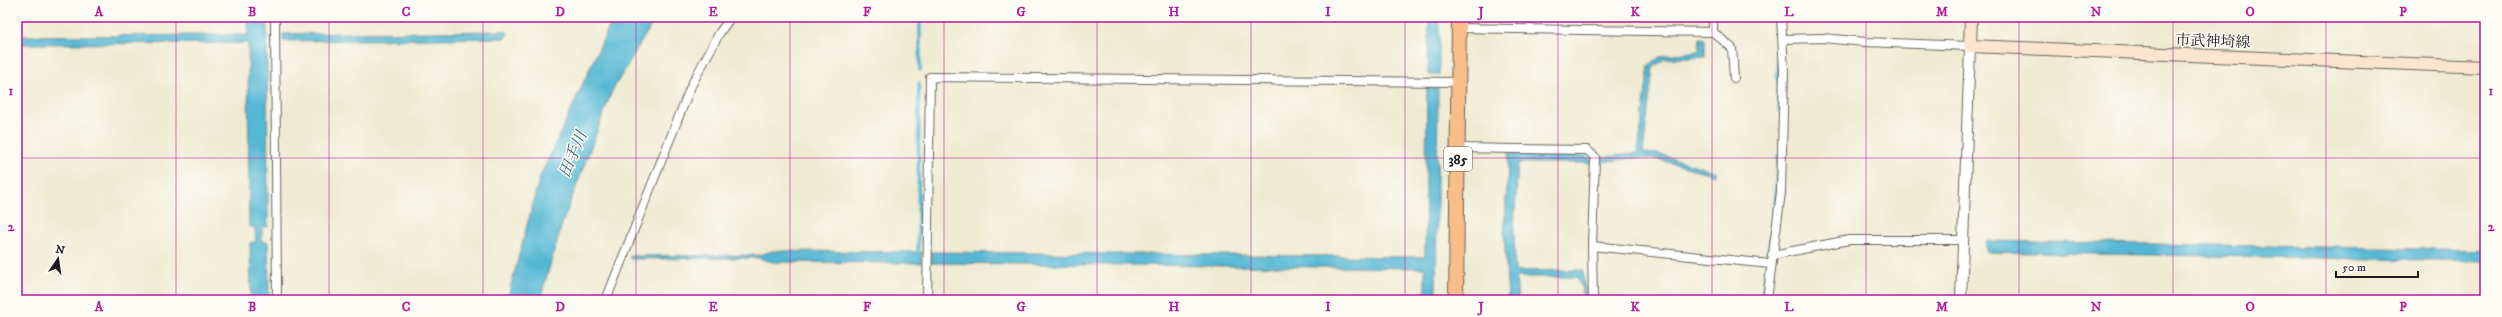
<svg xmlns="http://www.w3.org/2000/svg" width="2502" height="317" font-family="'IM FELL DW Pica','Noto Serif JP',serif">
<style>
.water{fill:#55b7d4;stroke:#386a78}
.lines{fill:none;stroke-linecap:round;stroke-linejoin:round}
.stream{stroke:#55b7d4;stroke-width:3.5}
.minor-casing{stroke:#66645b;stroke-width:10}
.tertiary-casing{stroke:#66645b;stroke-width:12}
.secondary-casing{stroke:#66645b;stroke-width:14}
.trunk-casing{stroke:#66645b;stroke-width:16}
.minor{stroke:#fff;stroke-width:8}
.tertiary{stroke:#fff;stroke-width:10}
.secondary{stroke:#fce5cf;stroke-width:12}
.trunk{stroke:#f8bd88;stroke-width:14}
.grid{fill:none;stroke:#b5179e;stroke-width:1;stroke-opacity:0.55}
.labels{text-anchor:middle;stroke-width:3;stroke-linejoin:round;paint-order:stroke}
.shield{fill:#fdfcf7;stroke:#605f5e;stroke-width:1}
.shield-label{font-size:14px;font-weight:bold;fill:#1c1c1c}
.street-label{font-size:15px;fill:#1c1c1c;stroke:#fdfcf7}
.water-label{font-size:16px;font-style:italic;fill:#36626f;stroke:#fdfcf7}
.neatline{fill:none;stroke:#b5179e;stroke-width:1.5}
.grid-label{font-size:13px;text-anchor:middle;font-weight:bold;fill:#b5179e}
</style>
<rect width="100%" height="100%" fill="#fdfcf7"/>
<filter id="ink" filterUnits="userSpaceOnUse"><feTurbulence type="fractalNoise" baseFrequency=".025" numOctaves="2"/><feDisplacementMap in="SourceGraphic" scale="8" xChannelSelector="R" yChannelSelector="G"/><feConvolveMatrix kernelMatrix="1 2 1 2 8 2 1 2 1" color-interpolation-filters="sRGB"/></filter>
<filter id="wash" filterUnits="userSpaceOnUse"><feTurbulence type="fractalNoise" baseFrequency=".012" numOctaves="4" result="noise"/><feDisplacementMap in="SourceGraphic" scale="16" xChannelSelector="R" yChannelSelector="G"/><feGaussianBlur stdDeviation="0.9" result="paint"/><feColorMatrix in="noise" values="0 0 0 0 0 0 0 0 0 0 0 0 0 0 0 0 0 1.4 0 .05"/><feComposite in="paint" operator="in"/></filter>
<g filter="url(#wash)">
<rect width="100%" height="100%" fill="#efead1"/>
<!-- water -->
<path class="water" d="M248,17H267L268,227H262V242H268L269,300H251L250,243L256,242L255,227H249L248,43L17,44V36L248,35Z
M656,17L612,91L562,224L540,300H507L540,177L613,18Z
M1429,17H1439V75H1428Z
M506,31L508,33L505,38L283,41V34Z
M1700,38L1705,39V57L1664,59L1653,68L1643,153L1659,154L1716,172L1715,175L1657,159L1636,158L1588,163H1518L1514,229L1515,271L1583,270L1586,300H1583L1582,289L1577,277H1516L1518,300H1508L1504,232L1509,153L1586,156L1590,159L1638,153L1649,65L1661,56L1699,51Z
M1427,88H1438L1436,300H1425V268L931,263V252L1425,257Z
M1986,241L2485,250V261L1986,252Z
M773,251L922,252L921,263L773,262L759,258L630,259V256L759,255Z"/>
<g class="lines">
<!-- stream -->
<path class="stream" d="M1776,17L1779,110
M920,70V17
M918,256L919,83
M1762,300L1776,196L1778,156"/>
</g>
</g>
<g filter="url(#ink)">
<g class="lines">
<defs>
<path id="minor" d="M275,17L277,300
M1713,17V32L1732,48L1734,78
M1458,28L1713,32
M1783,39L1823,38L1865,42L1970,46
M1458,148L1587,150L1595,157L1592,246L1593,300
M1592,246L1770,264
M1772,255L1849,240H1963
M606,300L691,86L720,32L731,17
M927,300L930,77L1458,82
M1767,300L1781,192L1784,70L1781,17"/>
<path id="tertiary" d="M1961,300L1970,46"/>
<path id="secondary" d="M1971,17L1970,46L2485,67"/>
<path id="trunk" d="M1456,300L1459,17"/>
</defs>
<!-- minor casing -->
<use href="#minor" class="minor-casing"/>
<!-- tertiary casing -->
<use href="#tertiary" class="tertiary-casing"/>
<!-- secondary casing -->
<use href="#secondary" class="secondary-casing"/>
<!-- trunk casing -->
<use href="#trunk" class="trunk-casing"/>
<!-- minor -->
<use href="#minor" class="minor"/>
<!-- tertiary -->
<use href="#tertiary" class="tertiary"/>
<!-- secondary -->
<use href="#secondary" class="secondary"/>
<!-- trunk -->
<use href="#trunk" class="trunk"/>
</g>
</g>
<!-- grid -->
<path class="grid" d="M176,17V300M329,17V300M483,17V300M636,17V300M790,17V300M944,17V300M1097,17V300M1251,17V300M1405,17V300M1558,17V300M1712,17V300M1866,17V300M2019,17V300M2173,17V300M2326,17V300M17,158H2485"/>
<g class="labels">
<!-- shield labels -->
<rect class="shield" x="1444" y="147" width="28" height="24" rx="3"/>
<g class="shield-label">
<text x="1458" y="164">385</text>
</g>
<!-- street labels -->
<g class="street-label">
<text transform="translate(2213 41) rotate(2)" y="5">市武神埼線</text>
</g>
<!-- water labels -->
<g class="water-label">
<text transform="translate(572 154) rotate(-67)" y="6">田手川</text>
</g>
</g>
<!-- margin -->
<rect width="2502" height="317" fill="none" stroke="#fdfcf7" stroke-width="44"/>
<!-- north arrow -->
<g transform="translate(58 259) rotate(13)" stroke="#fdfcf7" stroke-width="3" paint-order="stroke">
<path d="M0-3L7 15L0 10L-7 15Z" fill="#1c1c1c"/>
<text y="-6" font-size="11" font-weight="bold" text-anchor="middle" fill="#1c1c1c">N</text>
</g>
<!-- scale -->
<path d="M2336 271v6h82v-6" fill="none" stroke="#1c1c1c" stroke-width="2"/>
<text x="2342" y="271" font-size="12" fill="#1c1c1c" stroke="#fdfcf7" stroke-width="3" paint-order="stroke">50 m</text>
<rect x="22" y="22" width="2458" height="273" class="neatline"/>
<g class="grid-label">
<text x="99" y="16">A</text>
<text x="252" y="16">B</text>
<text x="406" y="16">C</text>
<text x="560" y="16">D</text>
<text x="713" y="16">E</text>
<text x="867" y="16">F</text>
<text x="1021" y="16">G</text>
<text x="1174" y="16">H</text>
<text x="1328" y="16">I</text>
<text x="1481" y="16">J</text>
<text x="1635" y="16">K</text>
<text x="1789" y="16">L</text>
<text x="1942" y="16">M</text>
<text x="2096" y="16">N</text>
<text x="2250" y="16">O</text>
<text x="2403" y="16">P</text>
<text x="11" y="95">1</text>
<text x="2491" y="95">1</text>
<text x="11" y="231">2</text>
<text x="2491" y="231">2</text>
<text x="99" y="311">A</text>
<text x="252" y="311">B</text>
<text x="406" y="311">C</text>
<text x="560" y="311">D</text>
<text x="713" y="311">E</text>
<text x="867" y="311">F</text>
<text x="1021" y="311">G</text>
<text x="1174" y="311">H</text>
<text x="1328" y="311">I</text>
<text x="1481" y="311">J</text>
<text x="1635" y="311">K</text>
<text x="1789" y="311">L</text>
<text x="1942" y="311">M</text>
<text x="2096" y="311">N</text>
<text x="2250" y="311">O</text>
<text x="2403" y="311">P</text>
</g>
</svg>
